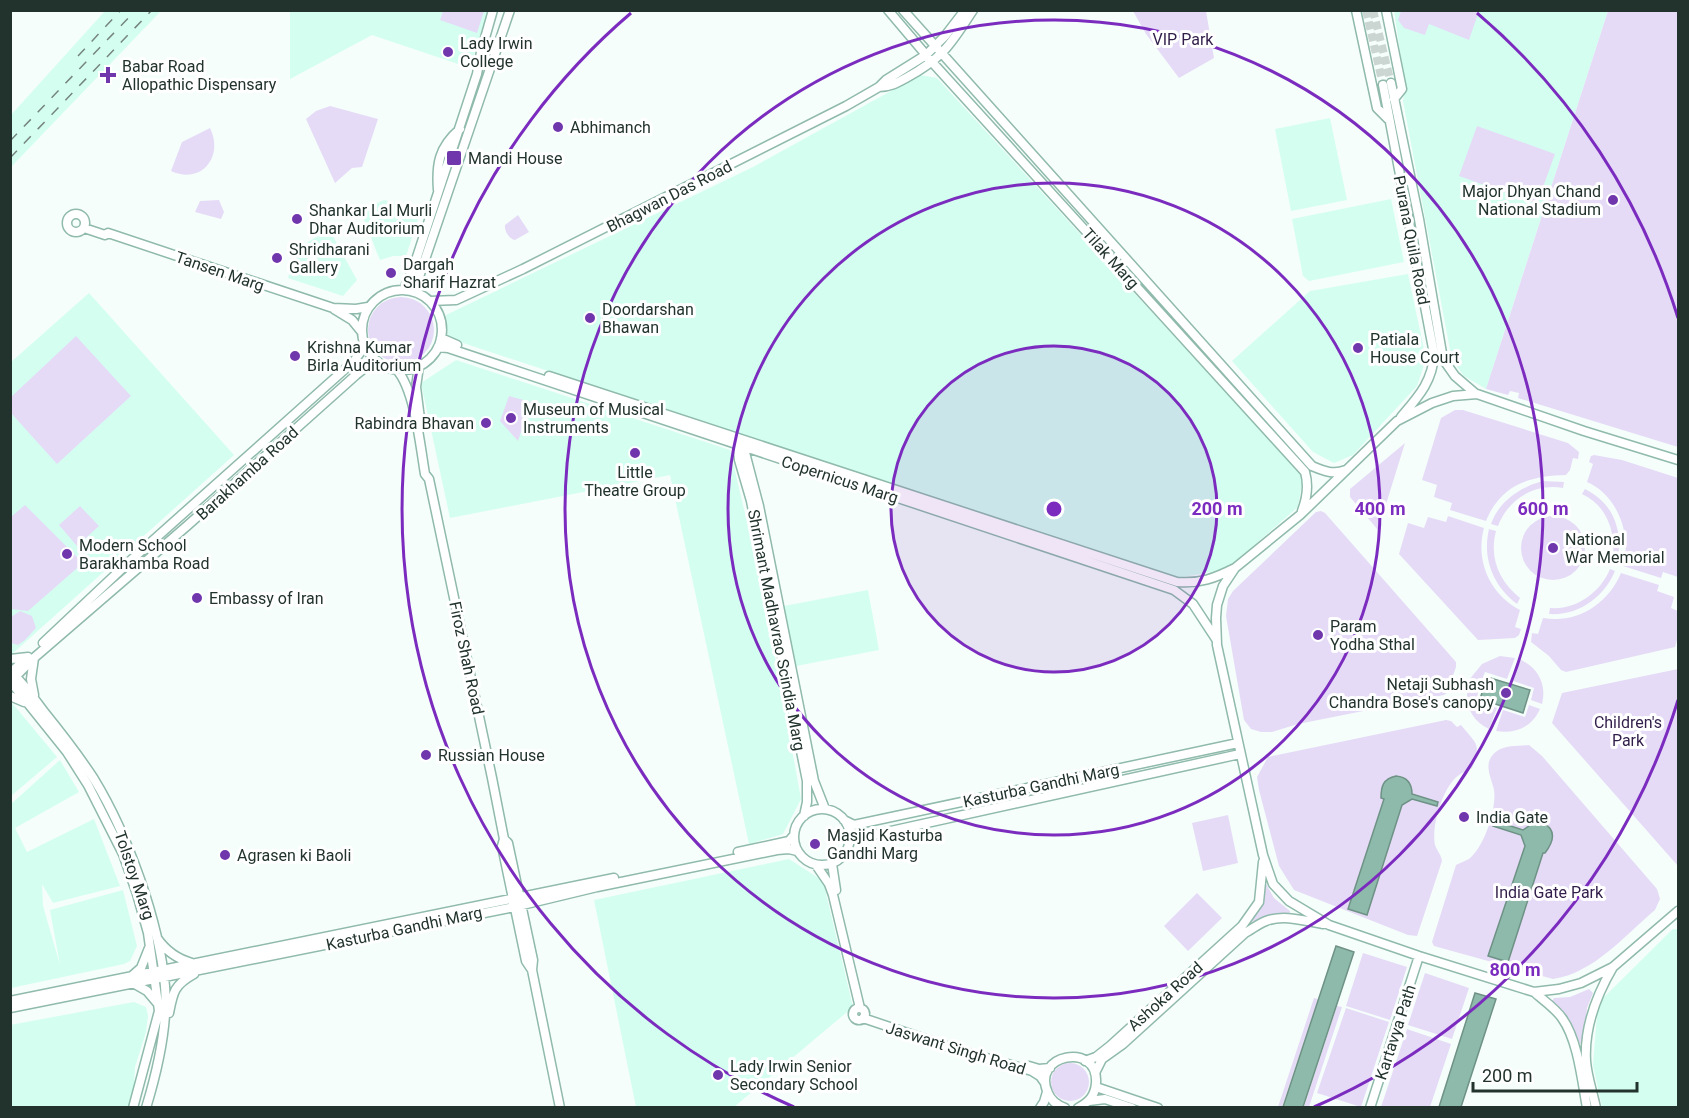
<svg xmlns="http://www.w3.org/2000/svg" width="1689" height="1118" font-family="Roboto,sans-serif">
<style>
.built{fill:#d4fff0}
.green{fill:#e5dbf7}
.water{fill:#8ebaab;stroke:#6e9285;stroke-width:1.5}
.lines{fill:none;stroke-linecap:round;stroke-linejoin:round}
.secondary-tunnel{stroke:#cbd5d1;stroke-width:8;stroke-dasharray:8 4;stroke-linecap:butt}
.secondary-casing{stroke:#90baab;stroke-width:11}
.secondary{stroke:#fff;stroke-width:8}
.rail{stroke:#76847f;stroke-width:1.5;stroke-dasharray:10 10;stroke-linecap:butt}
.ring{fill:none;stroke:#7b2cbf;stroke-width:3}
.poi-dot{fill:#7037ad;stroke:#fff;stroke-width:2}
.labels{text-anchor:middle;stroke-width:6;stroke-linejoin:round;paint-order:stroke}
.park-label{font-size:16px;fill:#311e4a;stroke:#fff}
.poi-label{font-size:16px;fill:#22332d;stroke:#fff;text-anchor:start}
.street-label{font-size:16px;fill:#22332d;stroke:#fff}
.centre{fill:#7b2cbf;stroke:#fff;stroke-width:3}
.ring-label{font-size:18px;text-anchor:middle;font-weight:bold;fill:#7b2cbf;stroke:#fff;stroke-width:6;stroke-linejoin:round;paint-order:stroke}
</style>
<rect width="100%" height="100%" fill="#f5fefa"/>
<!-- built -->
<path class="built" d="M105,11H161L11,167V115Z
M290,11H488L470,68L372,35L290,79Z
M1394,11H1608L1486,389L1464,376L1452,360L1403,101L1405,84Z
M920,75L937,78L1303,477L1298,507L1227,569L1178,578L448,338L446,315L753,167Z
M1330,118L1347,200L1291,211L1275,129Z
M1391,199L1404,262L1309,281L1303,276L1292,219Z
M384,200L421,210L406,256H393L380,260L377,253L361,211Z
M329,229L357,280L343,296L288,278L295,257L302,246Z
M1408,274L1426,359L1417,386L1353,455L1334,463L1313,452L1232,361L1310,291Z
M89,293L234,455L12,654L10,363Z
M456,360L730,450L762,585L801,799L783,834L749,844L670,475L450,518L421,383Z
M868,590L879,650L796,666L784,606Z
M13,704L57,757L11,796L10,706Z
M60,760L79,792L15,828L27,852L94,819L120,886L53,903L42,884L43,906L60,965L50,910L123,890L137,946L130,961L124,964L11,988V804Z
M789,859L823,881L853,1007L734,1107H636L594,900Z
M1673,929H1678V1107H1602L1593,1065L1598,1003Z
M134,1002L146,1007L148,1016L146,1032L135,1067L133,1101L130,1107H11L10,1025Z"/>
<!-- green -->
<path class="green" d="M443,11V10L484,11L477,33L440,20Z
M1133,11H1206L1214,58L1179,78L1146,34Z
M1401,11V10L1479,11L1469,40L1429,24L1425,35L1404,28L1398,20Z
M1608,11H1678V447L1518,398L1519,393L1510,391L1508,395L1486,389Z
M330,106L378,119L362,167L352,168L335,183L306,119L316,111Z
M1477,126L1555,154L1537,204L1459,176Z
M210,128C224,156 202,185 171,171L182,142Z
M219,200L224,212L221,219L195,212L200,201Z
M518,215L529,232L515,240C509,239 504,231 505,225Z
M368 330a33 33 0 1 1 66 0a33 33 0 1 1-66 0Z
M76,336L131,396L57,464L11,413V397Z
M509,396L531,402L518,441L500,421Z
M1455,410H1463L1568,443L1579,452L1578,459L1573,458L1570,470L1566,475C1530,476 1501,484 1486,521L1450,510L1452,503L1434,497L1437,485L1422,480L1441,418Z
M1405,443L1378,530L1350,497V489Z
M1594,455L1622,460L1678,478V577L1663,572L1661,578L1623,566C1632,536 1618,495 1587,482L1593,464L1589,462L1591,456Z
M1543,481L1564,482L1563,488C1535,483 1508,499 1498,526L1491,524C1499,501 1520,487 1543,481Z
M1585,489C1616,505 1623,532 1617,565L1612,563C1617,537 1609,506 1582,494Z
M25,505L83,563L28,611L10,609L11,517Z
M80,506L99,526L77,546L59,525Z
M1321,511L1325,513L1456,662V667L1447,693L1444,695L1298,724L1272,732H1261L1251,729L1244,720L1226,616L1228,599L1233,591L1316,512Z
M1521 548a32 32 0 1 1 64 0a32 32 0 1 1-64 0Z
M1448,516L1484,528C1475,561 1490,594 1520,610L1515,627L1521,629L1519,635L1515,638L1478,640L1399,554L1408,523L1424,528L1428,517L1446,522Z
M1489,529L1496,531C1489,558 1499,581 1520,598L1517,604C1493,586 1482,558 1489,529Z
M1610,569L1615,571C1604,597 1579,616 1549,614L1550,608C1576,610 1600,593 1610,569Z
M1621,573L1659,585L1657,591L1674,597L1671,608L1678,611V636L1675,647L1566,672L1561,670L1549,656L1531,642L1532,633L1538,634L1543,618C1577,624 1608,604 1621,573Z
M20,611L32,616L36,628L25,640L18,645L11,643V617Z
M1500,656L1515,658L1507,679L1485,672L1481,683L1469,680L1482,664Z
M1519,659C1538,667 1547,684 1542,704L1531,700L1534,688L1513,681Z
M1678,669V866L1552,723L1562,693Z
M1468,686L1479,689L1476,701L1497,708L1489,729C1472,721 1464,705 1468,686Z
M1529,705L1540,709C1532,727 1516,734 1496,731L1503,710L1525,717Z
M1446,720L1451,721L1457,727L1461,725C1476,744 1482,743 1472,768C1468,771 1463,772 1459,775C1443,786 1431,826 1435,845C1437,851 1441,854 1442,861L1417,936L1408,935L1294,890L1279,866L1259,790L1257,777L1268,757Z
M1529,745L1542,756L1657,889L1660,899L1655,910C1624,936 1594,973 1553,979L1434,946L1432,942L1456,865C1460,863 1465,861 1469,859C1484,848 1497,808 1494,790C1492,778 1481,763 1497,751C1505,745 1519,746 1529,745Z
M1228,815L1238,863L1203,871L1192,823Z
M1265,882L1274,898L1290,911V915L1250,922C1264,904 1262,903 1265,882Z
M1197,893L1222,918L1188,951L1164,926Z
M1363,953L1407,967L1390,1020L1346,1006Z
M1425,973L1469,988L1452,1039L1408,1025Z
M1589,989L1593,993L1587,1008L1584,1041L1580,1044L1563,1011L1552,1001L1554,998L1570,997Z
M1314,998L1318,999L1282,1107H1278Z
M1337,1006L1342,1007L1309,1107H1304Z
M1346,1008L1389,1022L1361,1107L1317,1093Z
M1407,1029L1451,1044L1430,1107H1381Z
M1051 1082a19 19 0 1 1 38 0a19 19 0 1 1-38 0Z"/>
<!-- water -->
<path class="water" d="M1487,677L1530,690L1523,713L1480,699Z
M1396,776C1407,777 1412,783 1412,794L1438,802L1437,806L1412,799L1402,805L1367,915L1348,909L1384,799L1381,798C1381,786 1383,779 1396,776Z
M1495,821L1523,830L1533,823L1542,822C1557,830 1554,841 1545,853H1543L1508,962L1488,956L1525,846L1521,835L1493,826Z
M1336,946L1354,952L1303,1107H1283Z
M1475,993L1496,999L1461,1107H1439Z"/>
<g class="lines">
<!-- secondary-tunnel -->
<path class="secondary-tunnel" d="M1366,10L1383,85
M1373,10L1391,83"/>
<defs>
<path id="secondary" d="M888,10L932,62L1305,472C1309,486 1307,498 1302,511
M903,10L1312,466C1324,471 1333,475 1346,470
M1356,10L1377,108L1388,119
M1386,10L1402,89L1394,99
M1391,83L1419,219L1443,359L1455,376L1476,394
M1383,85L1434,354C1433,381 1418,397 1401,417
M879,87C890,87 897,83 906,78C943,58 951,44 973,10
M438,190C436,164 439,147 460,129
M67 223a9 9 0 1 1 18 0a9 9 0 1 1-18 0Z
M84,228L105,235L108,233L333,308L356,309L368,307
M404,289L413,269L477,74L481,52L493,10
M362 330a40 40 0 1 1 80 0a40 40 0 1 1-80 0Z
M416,292L419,277L510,10
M430,301L456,300L523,269L846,106L879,87L886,80L926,55L945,36L965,10
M334,309L352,320L361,331
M441,338L457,345
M438,347L448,348L1174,590L1193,604L1216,639
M419,366L416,387L420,419
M397,370C415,391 420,445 425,474L429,479L492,778L504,839L502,846L526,961L532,970
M549,376L1177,582C1200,584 1215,578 1235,568
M737,440L739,460L751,501L807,781V802L804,816
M743,445L759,506L814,781L825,809
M1678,460L1584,431L1477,394L1453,396L1432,403L1397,421L1300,515L1235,568L1223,586L1217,605L1216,618L1217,645L1263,855L1273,884L1289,901L1329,925L1419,956L1534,992L1559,989L1581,983L1613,967L1678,911
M43,643L130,561L354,361L365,346
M10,659L28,657
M10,673L27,658
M13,674C25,685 35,700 45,713C62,734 79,756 94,779C128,835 159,921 165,986C168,1023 157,1072 146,1108
M10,681L67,752L88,785L123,854L137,894L148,933L159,1011L133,1108
M10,682L35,657L188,525L356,375L366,367L378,362
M34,695L31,679L34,658
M10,696L24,702
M794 837a28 28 0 1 1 56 0a28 28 0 1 1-56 0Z
M844,820L854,825L1238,743
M504,839L508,843L533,960L532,970L560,1108
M850,840L1240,754
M738,852L789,841L794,835
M832,864L836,890
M816,865L829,884L833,895L860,1008
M157,938C166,951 177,959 192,963
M133,975L141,968L149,948
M133,983L147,991L158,1004
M1534,992C1543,1000 1555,1008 1562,1018C1578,1040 1582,1081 1587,1108
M10,1001L614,878
M10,1008L514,907L597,887L777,850L789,849L797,851
M853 1014a6 6 0 1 1 12 0a6 6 0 1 1-12 0Z
M169,1013C173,992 174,985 194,974
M863,1018L958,1050L1032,1071L1040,1076L1045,1083
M1085,1061L1096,1057L1110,1046L1242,926L1259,902L1263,862
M1029,1066L1039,1069L1050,1068
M1095,1073L1102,1059L1123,1044L1245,933C1251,930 1258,924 1266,921C1284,914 1305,921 1323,924
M1096,1087L1158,1108
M1089,1101L1105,1099L1132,1108
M1040,1108L1044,1102L1047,1092
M1065,1108C1057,1105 1051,1101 1048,1093C1030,1054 1099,1041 1096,1083C1095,1096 1089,1102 1078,1108
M1370,1108L1419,956
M1596,1108C1593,1093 1587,1076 1586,1061C1584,1027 1596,996 1613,967"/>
</defs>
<!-- secondary casing -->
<use href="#secondary" class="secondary-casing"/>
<!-- secondary -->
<use href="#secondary" class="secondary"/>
<!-- rail -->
<path class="rail" d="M504,11V10
M78,56L121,10
M10,141L136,10
M10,158L152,10"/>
</g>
<!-- distance rings -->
<circle cx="1054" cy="509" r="163" fill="#7b2cbf" fill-opacity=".12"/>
<g class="ring">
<circle cx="1054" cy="509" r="163"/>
<circle cx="1054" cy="509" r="326"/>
<circle cx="1054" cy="509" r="489"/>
<path d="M1678 700A652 652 0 0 1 1314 1107M794 1107A652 652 0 0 1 631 13M1477 13A652 652 0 0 1 1678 318"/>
</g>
<!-- markers -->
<g class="poi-dot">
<circle cx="448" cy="52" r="6"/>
<path d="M105 66h6v6h6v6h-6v6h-6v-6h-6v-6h6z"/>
<circle cx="558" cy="127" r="6"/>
<rect x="446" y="150" width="16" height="16" rx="3"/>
<circle cx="1613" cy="200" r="6"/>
<circle cx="297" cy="219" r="6"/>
<circle cx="277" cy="258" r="6"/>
<circle cx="391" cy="273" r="6"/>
<circle cx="590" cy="318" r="6"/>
<circle cx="1358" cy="348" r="6"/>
<circle cx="295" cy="356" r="6"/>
<circle cx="511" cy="418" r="6"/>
<circle cx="486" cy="423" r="6"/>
<circle cx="635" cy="453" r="6"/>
<circle cx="1553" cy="548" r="6"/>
<circle cx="67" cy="554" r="6"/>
<circle cx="197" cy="598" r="6"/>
<circle cx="1318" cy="635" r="6"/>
<circle cx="1506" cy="693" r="6"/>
<circle cx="426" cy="755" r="6"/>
<circle cx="1464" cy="817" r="6"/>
<circle cx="815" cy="844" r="6"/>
<circle cx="225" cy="855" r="6"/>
<circle cx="718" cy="1075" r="6"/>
</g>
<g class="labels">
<!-- park labels -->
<g class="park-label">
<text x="1183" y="45">VIP Park</text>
<text x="1628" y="728">Children's<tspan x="1628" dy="18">Park</tspan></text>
<text x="1549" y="898">India Gate Park</text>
</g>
<!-- poi labels -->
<g class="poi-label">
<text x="460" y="49">Lady Irwin<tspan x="460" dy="18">College</tspan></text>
<text x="122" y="72">Babar Road<tspan x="122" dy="18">Allopathic Dispensary</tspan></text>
<text x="570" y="133">Abhimanch</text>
<text x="468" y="164">Mandi House</text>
<text x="1601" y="197" text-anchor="end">Major Dhyan Chand<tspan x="1601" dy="18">National Stadium</tspan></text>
<text x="309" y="216">Shankar Lal Murli<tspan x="309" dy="18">Dhar Auditorium</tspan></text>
<text x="289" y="255">Shridharani<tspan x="289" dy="18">Gallery</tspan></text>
<text x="403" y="270">Dargah<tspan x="403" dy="18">Sharif Hazrat</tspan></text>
<text x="602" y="315">Doordarshan<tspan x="602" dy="18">Bhawan</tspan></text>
<text x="1370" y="345">Patiala<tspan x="1370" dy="18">House Court</tspan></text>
<text x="307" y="353">Krishna Kumar<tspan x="307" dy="18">Birla Auditorium</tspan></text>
<text x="523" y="415">Museum of Musical<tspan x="523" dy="18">Instruments</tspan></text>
<text x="474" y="429" text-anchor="end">Rabindra Bhavan</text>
<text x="635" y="478" text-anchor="middle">Little<tspan x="635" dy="18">Theatre Group</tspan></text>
<text x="1565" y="545">National<tspan x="1565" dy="18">War Memorial</tspan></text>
<text x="79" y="551">Modern School<tspan x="79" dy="18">Barakhamba Road</tspan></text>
<text x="209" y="604">Embassy of Iran</text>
<text x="1330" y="632">Param<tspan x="1330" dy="18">Yodha Sthal</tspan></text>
<text x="1494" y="690" text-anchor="end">Netaji Subhash<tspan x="1494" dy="18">Chandra Bose's canopy</tspan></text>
<text x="438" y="761">Russian House</text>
<text x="1476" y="823">India Gate</text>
<text x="827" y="841">Masjid Kasturba<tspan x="827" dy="18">Gandhi Marg</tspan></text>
<text x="237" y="861">Agrasen ki Baoli</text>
<text x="730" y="1072">Lady Irwin Senior<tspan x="730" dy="18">Secondary School</tspan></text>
</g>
<!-- street labels -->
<g class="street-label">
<text transform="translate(669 196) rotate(-27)" y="6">Bhagwan Das Road</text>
<text transform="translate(1412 240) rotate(79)" y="6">Purana Quila Road</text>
<text transform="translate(1111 258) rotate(48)" y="6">Tilak Marg</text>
<text transform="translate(220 271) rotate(19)" y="6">Tansen Marg</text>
<text transform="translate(247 473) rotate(-42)" y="6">Barakhamba Road</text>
<text transform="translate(840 479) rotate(18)" y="6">Copernicus Marg</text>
<text transform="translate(777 630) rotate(79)" y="6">Shrimant Madhavrao Scindia Marg</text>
<text transform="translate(467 658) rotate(78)" y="6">Firoz Shah Road</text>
<text transform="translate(1041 785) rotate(-12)" y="6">Kasturba Gandhi Marg</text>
<text transform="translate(135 875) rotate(71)" y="6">Tolstoy Marg</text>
<text transform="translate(404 928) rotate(-12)" y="6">Kasturba Gandhi Marg</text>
<text transform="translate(1165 996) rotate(-42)" y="6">Ashoka Road</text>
<text transform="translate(1395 1032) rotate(-72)" y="6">Kartavya Path</text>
<text transform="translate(956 1048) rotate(17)" y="6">Jaswant Singh Road</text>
</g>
</g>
<circle cx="1054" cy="509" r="9" class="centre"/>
<g class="ring-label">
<text x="1217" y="515">200 m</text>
<text x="1380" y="515">400 m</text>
<text x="1543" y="515">600 m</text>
<text x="1515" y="976">800 m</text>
</g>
<!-- border -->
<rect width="1689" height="1118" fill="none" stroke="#22332d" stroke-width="24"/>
<!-- scale -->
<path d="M1473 1082v9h164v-9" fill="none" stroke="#22332d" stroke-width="3"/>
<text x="1482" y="1082" font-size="18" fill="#22332d" stroke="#ffffff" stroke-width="4.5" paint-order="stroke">200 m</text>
</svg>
